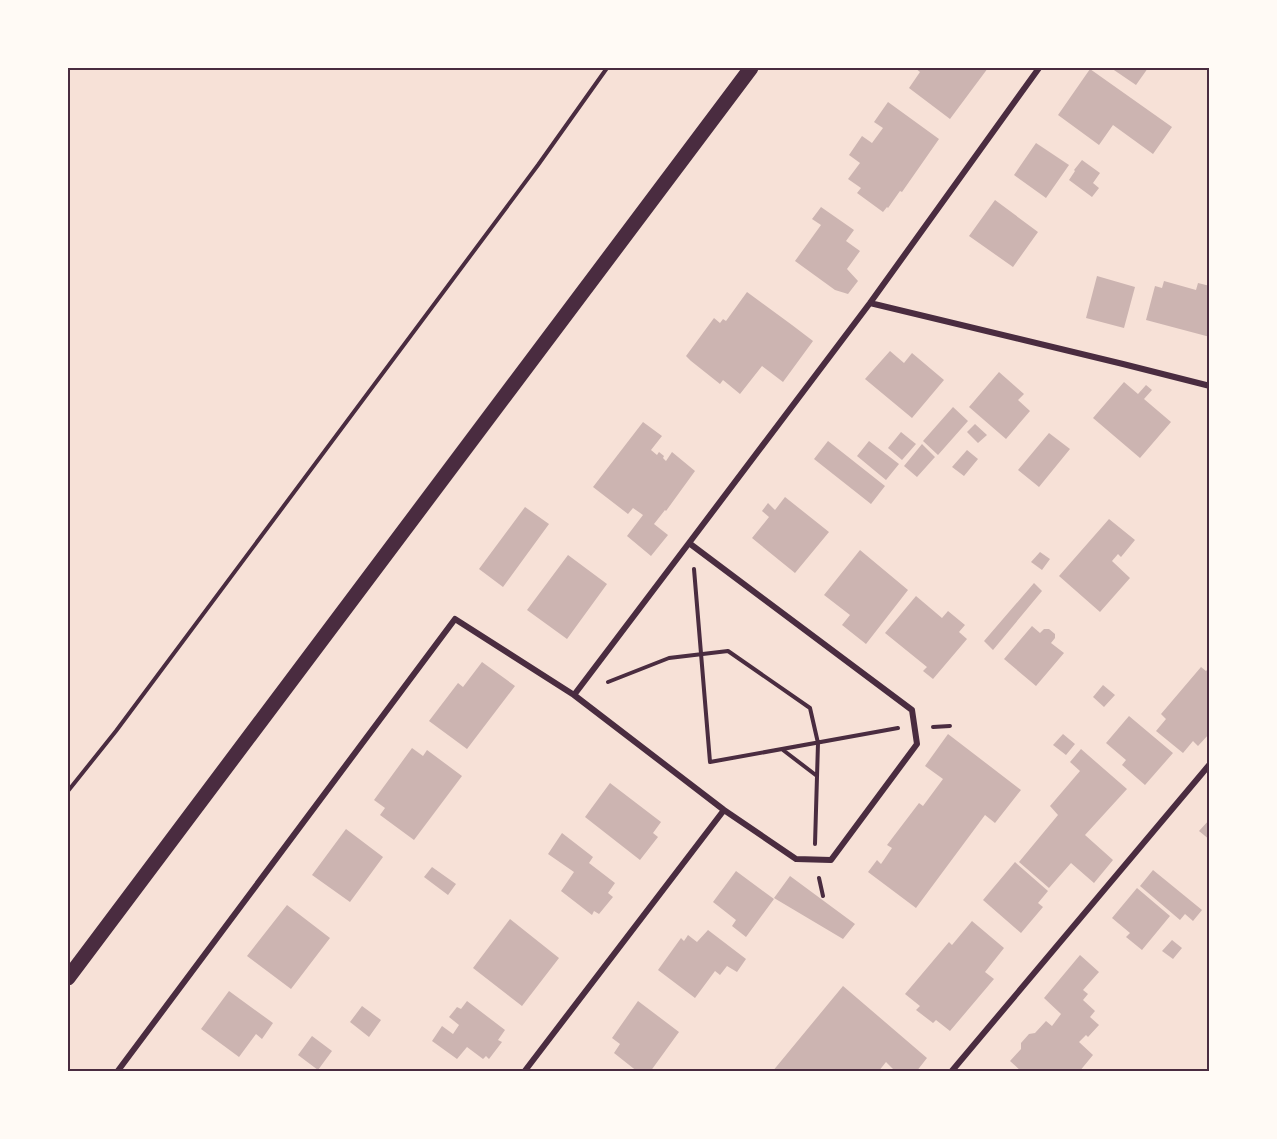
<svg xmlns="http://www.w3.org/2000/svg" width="1277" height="1139" font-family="'Source Sans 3',sans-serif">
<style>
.building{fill:#ccb4b1}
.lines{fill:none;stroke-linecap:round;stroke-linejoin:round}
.path{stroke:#4a2c40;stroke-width:4}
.minor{stroke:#4a2c40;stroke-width:6}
.primary{stroke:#4a2c40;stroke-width:15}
.neatline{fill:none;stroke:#4a2c40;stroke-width:2}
</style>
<rect width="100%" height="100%" fill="#f7e1d7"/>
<!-- building -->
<path class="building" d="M915,68H988L950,119L909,88L920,72Z
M1111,68H1148L1136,85Z
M1090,69L1172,127L1153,154L1113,125L1099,145L1058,115Z
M888,102L939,139L902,192L900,191L888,208L887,207L883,212L857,193L861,188L848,179L860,163L849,155L862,136L872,143L883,128L874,122Z
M1036,143L1069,165L1046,198L1014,175Z
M1082,160L1100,173L1093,183L1099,188L1092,197L1069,180L1075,171L1074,170Z
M995,200L1038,232L1013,267L969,236Z
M821,207L854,230L846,241L860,251L847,269L858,281L848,294L835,290L795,261L821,225L812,219Z
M1097,276L1135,287L1124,328L1086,318Z
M1164,281L1196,290L1198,283L1210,286V337L1146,320L1155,286L1162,288Z
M747,292L792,325L813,341L783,382L762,366L740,394L723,380L720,384L691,361L686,356L714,318L720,323L723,319L726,321Z
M890,351L904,363L912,353L944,380L912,418L865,379Z
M999,372L1024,394L1018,400L1030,411L1006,439L969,407Z
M1124,382L1138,394L1146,385L1152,390L1144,399L1171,422L1140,458L1093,418Z
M953,407L968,421L938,455L923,441Z
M643,422L662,436L651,450L657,455L659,452L664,456L663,458L666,461L672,452L695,471L666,511L665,510L654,524L668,535L651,556L627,536L643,515L633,508L628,514L593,487Z
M975,424L987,435L978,443L967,432Z
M901,432L916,444L902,460L888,448Z
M1049,433L1070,449L1039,487L1018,470Z
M828,441L885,486L871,504L814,459Z
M869,441L899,464L886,480L857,456Z
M922,444L935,457L917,477L904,466Z
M967,450L978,459L964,476L952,467Z
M785,497L829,532L795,573L752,538L769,517L762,511L768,503L775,510Z
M525,507L549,524L503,587L479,569Z
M1109,519L1135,540L1121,557L1118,554L1112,561L1130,578L1100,612L1059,576Z
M860,550L908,590L866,644L842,625L850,615L824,595Z
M1040,552L1050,559L1042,570L1031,562Z
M568,555L607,584L567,639L527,610Z
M1034,583L1042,591L993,650L984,641Z
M916,596L942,618L948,611L965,625L959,632L967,639L933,679L923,671L927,667L885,633Z
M1032,626L1040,633L1044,629H1049L1055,634V638L1051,643L1064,653L1036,686L1004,659Z
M482,662L515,686L467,749L429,721L458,683L463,687Z
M1201,667L1206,671L1210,667V733L1198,746L1193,741L1183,753L1156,731L1166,719L1161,714Z
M1103,685L1115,695L1104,707L1093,697Z
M1129,716L1173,753L1145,785L1122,765L1126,760L1106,743Z
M948,734L1021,790L995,823L985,815L916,908L868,872L877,860L881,864L892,848L887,845L919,803L923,806L943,779L925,766Z
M1063,734L1075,744L1066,755L1053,745Z
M412,748L423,756L427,750L462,776L414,840L380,815L385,808L374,800Z
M1081,749L1127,789L1085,835L1113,860L1094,883L1071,863L1049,888L1019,862L1058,815L1050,806L1080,771L1070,762Z
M610,783L661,822L653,833L658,837L640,860L585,817Z
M1210,819V840L1199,831Z
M346,829L383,857L350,902L312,875Z
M562,833L593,857L589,863L615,883L608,893L613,897L599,914L594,911L592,915L561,891L574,872L548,854Z
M1015,862L1048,891L1038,903L1043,907L1021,933L983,900Z
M432,867L456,884L448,895L424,877Z
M1153,870L1202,910L1193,921L1185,914L1180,920L1140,886Z
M736,871L774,899L746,937L732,926L736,920L713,902Z
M790,876L855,924L843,939L774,898Z
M1137,888L1170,916L1142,950L1126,937L1130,933L1112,918Z
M287,905L330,938L291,989L247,956Z
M510,919L559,958L522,1006L473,968Z
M972,921L1004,948L985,972L994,979L950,1031L936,1020L933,1023L916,1010L920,1006L905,994L949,942L952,945Z
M708,930L746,959L737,972L727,966L720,975L715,971L695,998L658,970L681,938L684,941L688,935L697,942Z
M1172,940L1182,948L1173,959L1162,951Z
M1080,955L1099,972L1083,990L1088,994L1083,1000L1095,1011L1090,1017L1099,1025L1088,1037L1086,1035L1079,1042L1093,1055L1079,1072H1022L1010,1061L1021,1049V1043L1029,1034L1035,1033L1046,1021L1052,1026L1061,1014L1044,998Z
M843,986L927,1058L916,1072H896L886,1062L878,1072H772Z
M229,991L273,1023L262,1039L256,1034L239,1057L201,1029Z
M467,1001L505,1030L498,1040L502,1042L489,1059L486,1056L483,1059L467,1047L457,1059L432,1041L442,1026L453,1034L459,1025L449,1017L457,1007L461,1009Z
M638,1001L679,1032L650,1072H638L614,1053L620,1044L612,1038Z
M362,1006L381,1020L369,1037L350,1022Z
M312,1036L332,1051L318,1070L298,1055Z"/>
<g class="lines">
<!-- path -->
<path class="path" d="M694,569L710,762L898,728
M608,682L669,658L728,651L810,708L818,743L815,844
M933,727L950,726
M783,750L817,776
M68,791L116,731L538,165L607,68
M819,878L823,896"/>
<!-- minor -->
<path class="minor" d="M870,303L1123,364L1210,386
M689,543L912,710L917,744L831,860L796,859L724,810L574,695Z
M689,543L870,303L1039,68
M117,1072L455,619L574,695
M524,1072L724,810
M951,1072L1210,764"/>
<!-- primary -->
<path class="primary" d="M68,978L751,68"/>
</g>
<!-- border -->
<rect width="1277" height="1139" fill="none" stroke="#fffaf5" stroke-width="138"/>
<rect x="69" y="69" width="1139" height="1001" class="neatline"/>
</svg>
